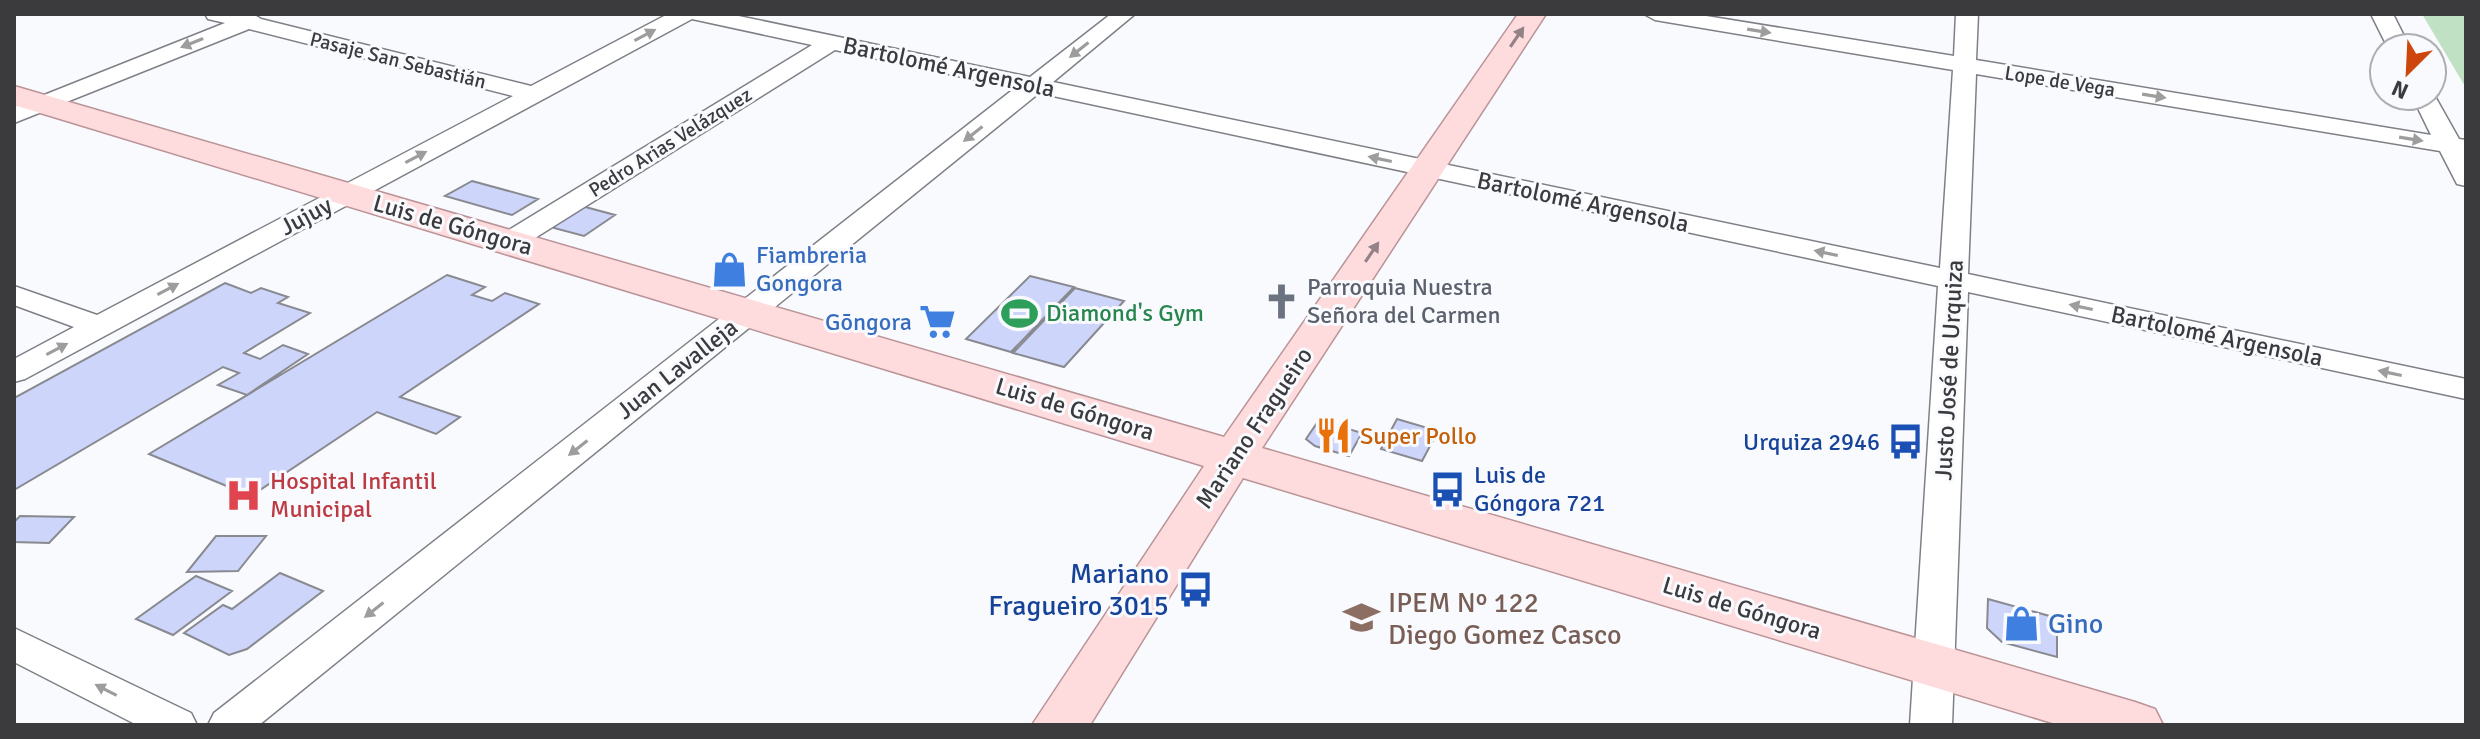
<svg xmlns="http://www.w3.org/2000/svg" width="2480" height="739" font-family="Signika,sans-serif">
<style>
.green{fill:#c1e1c4}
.building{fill:#cdd5fb;stroke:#888a90;stroke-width:2}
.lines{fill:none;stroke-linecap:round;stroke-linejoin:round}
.minor-casing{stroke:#7f8087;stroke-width:3}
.major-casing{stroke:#ba9397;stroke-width:3}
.minor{fill:#fff;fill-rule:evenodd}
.major{fill:#fedbdd;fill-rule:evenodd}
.oneway{fill:#9d9d9e}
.oneway2{fill:#938386}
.labels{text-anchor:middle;stroke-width:6;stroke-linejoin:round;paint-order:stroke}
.far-street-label{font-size:20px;fill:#3b3b3e;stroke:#f9fafe}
.street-label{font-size:24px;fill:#3b3b3e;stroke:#f9fafe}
.shop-label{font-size:24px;fill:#366cbe;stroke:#f9fafe;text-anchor:start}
.worship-label{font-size:24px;fill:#5b616d;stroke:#f9fafe;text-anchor:start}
.leisure-label{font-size:24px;fill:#27864d;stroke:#f9fafe;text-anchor:start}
.food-label{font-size:24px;fill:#c56008;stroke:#f9fafe;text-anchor:start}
.transit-label{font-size:24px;fill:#164399;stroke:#f9fafe;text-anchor:end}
.health-label{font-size:24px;fill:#be3a42;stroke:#f9fafe;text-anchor:start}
.near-transit-label{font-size:28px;fill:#164399;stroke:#f9fafe;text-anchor:end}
.near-education-label{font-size:28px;fill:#785e54;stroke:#f9fafe;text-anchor:start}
.near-shop-label{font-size:28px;fill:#366cbe;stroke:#f9fafe;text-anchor:start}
</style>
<rect width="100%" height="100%" fill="#f9fafe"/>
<!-- green -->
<path class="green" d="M2422,14H2466V88Z"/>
<!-- building -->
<path class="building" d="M472,181L538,199L512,215L445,196Z
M578,205L615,215L584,236L554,228L553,221Z
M447,275L485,287L472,295L492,301L505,293L539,304L400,397L460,417L436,434L377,412L251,496L149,454Z
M1030,276L1074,287L1011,352L966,339Z
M225,283L251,293L261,288L288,297L278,303L310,313L244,353L260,359L283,345L308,354L247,395L218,385L239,373L223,367L14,490V398Z
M1075,288L1124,301L1064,367L1013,353Z
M1397,419L1438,431L1422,461L1381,449Z
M1319,420L1362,433L1349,456L1315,446L1306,439Z
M20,516L74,517L49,543L14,542V522Z
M216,536H266L238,571L187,572Z
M280,573L323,591L247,649L229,655L184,633L223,605L232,609Z
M196,576L232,591L173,635L136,619Z
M1988,599L2057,618V657L2002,642L1987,628Z"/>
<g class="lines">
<defs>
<path id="minor" d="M205,14H253L261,19L531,86L668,14H729L1030,77L1111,14H1135L1053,82L1940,268L1953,70L1655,20L1644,14H1694L1954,56L1956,14H1978L1976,60L2431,135L2412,96H2432V91L2459,139L2466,140V186L2457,184L2440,151L1976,74L1968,274L2466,379V399L1968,292L1952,725H1910L1938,286L1039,93L259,725H208L214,713L1015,88L835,50L519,248L509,250L499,248L495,242L499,236L812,45L692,19L25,379L14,382V359L74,327L14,305V286L97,315L513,96L249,29L14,123V107L225,23L208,19Z
M2371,14H2393L2410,48H2388Z
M14,628L191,713L197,725H137L14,662Z"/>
<path id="major" d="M1518,14H1546L1262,448L2135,702L2155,709L2163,725H2059L1243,478L1090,725H1032L1204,466L14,105V86L1224,437Z"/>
</defs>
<!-- minor casing -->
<use href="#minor" class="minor-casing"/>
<!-- major casing -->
<use href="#major" class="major-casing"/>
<!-- minor -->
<use href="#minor" class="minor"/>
<!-- major -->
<use href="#major" class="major"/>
</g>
<!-- one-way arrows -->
<defs><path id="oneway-solid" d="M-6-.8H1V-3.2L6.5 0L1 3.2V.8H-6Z" transform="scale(2)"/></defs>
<g class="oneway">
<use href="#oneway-solid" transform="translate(1759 31) rotate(9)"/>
<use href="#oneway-solid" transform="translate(645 35) rotate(-28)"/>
<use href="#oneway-solid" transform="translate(192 43) rotate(158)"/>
<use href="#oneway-solid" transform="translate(1079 50) rotate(142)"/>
<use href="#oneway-solid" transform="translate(2154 96) rotate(9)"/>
<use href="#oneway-solid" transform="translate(973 134) rotate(142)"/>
<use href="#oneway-solid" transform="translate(2411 139) rotate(9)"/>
<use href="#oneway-solid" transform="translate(416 157) rotate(-28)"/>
<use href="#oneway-solid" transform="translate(1380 159) rotate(-168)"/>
<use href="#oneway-solid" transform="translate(1826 253) rotate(-168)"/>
<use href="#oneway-solid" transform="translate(168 289) rotate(-28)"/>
<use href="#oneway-solid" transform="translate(2081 307) rotate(-168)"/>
<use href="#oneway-solid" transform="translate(57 349) rotate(-28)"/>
<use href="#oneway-solid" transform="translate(2390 373) rotate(-168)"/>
<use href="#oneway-solid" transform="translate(578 448) rotate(142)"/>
<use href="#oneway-solid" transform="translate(374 610) rotate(142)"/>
<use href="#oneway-solid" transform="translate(106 690) rotate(-153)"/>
</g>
<g class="oneway2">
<use href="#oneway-solid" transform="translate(1517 37) rotate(-56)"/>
<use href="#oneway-solid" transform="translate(1372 252) rotate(-56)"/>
</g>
<!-- icons -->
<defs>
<symbol id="shop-bare" viewBox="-9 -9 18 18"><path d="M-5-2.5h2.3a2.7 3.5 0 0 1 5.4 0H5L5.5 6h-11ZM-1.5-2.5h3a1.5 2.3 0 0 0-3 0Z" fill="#3f7fe0" stroke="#f9fafe" stroke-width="2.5" paint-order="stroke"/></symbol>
<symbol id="church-bare" viewBox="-9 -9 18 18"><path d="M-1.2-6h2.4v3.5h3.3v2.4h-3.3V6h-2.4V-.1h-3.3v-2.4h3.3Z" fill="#6b7280" stroke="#f9fafe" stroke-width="2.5" paint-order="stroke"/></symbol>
<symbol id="stadium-bare" viewBox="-9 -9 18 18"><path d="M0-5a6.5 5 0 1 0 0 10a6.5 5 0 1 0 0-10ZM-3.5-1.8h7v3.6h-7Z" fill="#2e9e5b" stroke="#f9fafe" stroke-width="2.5" paint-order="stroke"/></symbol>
<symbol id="supermarket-bare" viewBox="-9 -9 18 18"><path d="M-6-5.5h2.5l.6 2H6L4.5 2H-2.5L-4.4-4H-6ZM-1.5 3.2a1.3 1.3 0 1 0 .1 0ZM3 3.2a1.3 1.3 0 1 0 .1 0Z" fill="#3f7fe0" stroke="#f9fafe" stroke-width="2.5" paint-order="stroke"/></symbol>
<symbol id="restaurant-bare" viewBox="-9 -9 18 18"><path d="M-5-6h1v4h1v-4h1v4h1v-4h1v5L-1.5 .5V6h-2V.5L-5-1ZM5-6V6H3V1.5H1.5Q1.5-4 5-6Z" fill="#e8710a" stroke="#f9fafe" stroke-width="2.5" paint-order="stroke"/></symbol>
<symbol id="bus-bare" viewBox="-9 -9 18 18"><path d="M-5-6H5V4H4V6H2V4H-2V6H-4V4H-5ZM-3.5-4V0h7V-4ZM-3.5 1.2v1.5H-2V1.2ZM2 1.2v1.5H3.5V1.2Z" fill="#1a4fb4" stroke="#f9fafe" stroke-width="2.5" paint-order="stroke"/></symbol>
<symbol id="hospital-bare" viewBox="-9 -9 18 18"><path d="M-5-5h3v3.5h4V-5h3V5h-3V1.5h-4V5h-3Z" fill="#e0444e" stroke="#f9fafe" stroke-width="2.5" paint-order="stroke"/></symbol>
<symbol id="school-bare" viewBox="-9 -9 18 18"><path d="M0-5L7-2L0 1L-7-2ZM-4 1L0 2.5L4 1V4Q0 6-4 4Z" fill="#8d6e63" stroke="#f9fafe" stroke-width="2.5" paint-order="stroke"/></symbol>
</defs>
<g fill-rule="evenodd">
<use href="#shop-bare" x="704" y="244" width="51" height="51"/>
<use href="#church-bare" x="1256" y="276" width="51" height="51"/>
<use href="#stadium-bare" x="994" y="288" width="51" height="51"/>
<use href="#supermarket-bare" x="912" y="296" width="51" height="51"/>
<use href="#restaurant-bare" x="1308" y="410" width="51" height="51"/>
<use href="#bus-bare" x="1880" y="416" width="51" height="51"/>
<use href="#bus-bare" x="1422" y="464" width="51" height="51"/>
<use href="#hospital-bare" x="218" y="470" width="51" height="51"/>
<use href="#bus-bare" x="1170" y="564" width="51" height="51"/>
<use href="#school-bare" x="1336" y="592" width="51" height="51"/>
<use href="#shop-bare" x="1996" y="598" width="51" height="51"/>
</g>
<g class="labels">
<!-- far-street labels -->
<g class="far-street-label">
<text transform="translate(398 60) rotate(14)" y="7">Pasaje San Sebastián</text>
<text transform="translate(2060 81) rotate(9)" y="7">Lope de Vega</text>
<text transform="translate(670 142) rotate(-32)" y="7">Pedro Arias Velázquez</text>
</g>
<!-- street labels -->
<g class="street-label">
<text transform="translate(949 67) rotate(12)" y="8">Bartolomé Argensola</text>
<text transform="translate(1583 202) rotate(12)" y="8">Bartolomé Argensola</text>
<text transform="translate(306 216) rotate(-28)" y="8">Jujuy</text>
<text transform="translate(453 225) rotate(16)" y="8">Luis de Góngora</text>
<text transform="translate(2217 336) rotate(12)" y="8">Bartolomé Argensola</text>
<text transform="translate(677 369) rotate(-38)" y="8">Juan Lavalleja</text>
<text transform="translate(1949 370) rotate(-87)" y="8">Justo José de Urquiza</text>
<text transform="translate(1075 409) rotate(17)" y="8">Luis de Góngora</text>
<text transform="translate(1254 428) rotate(-56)" y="8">Mariano Fragueiro</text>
<text transform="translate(1742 608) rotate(17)" y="8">Luis de Góngora</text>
</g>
<!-- shop labels -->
<g class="shop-label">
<text x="756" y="263">Fiambreria<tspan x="756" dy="28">Gongora</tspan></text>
<text x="912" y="330" text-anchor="end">Gōngora</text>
</g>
<!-- worship labels -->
<g class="worship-label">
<text x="1307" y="295">Parroquia Nuestra<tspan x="1307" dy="28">Señora del Carmen</tspan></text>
</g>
<!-- leisure labels -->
<g class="leisure-label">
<text x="1046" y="321">Diamond's Gym</text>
</g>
<!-- food labels -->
<g class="food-label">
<text x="1360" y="444">Super Pollo</text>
</g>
<!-- transit labels -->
<g class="transit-label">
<text x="1880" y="450">Urquiza 2946</text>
<text x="1474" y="483" text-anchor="start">Luis de<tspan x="1474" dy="28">Góngora 721</tspan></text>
</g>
<!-- health labels -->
<g class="health-label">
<text x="270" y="489">Hospital Infantil<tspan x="270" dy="28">Municipal</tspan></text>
</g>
<!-- near-transit labels -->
<g class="near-transit-label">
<text x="1169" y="583">Mariano<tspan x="1169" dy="32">Fragueiro 3015</tspan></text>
</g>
<!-- near-education labels -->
<g class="near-education-label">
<text x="1388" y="612">IPEM Nº 122<tspan x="1388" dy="32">Diego Gomez Casco</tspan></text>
</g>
<!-- near-shop labels -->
<g class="near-shop-label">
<text x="2048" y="633">Gino</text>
</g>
</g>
<!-- border -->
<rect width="2480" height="739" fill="none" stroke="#3b3b3e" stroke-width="32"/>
<!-- north arrow -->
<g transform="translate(2408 72) rotate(204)"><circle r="38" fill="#f9fafe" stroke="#adaeb1" stroke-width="2"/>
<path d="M0-6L14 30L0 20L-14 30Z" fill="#cd470c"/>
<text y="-12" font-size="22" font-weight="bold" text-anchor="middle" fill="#3b3b3e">N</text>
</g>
</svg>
